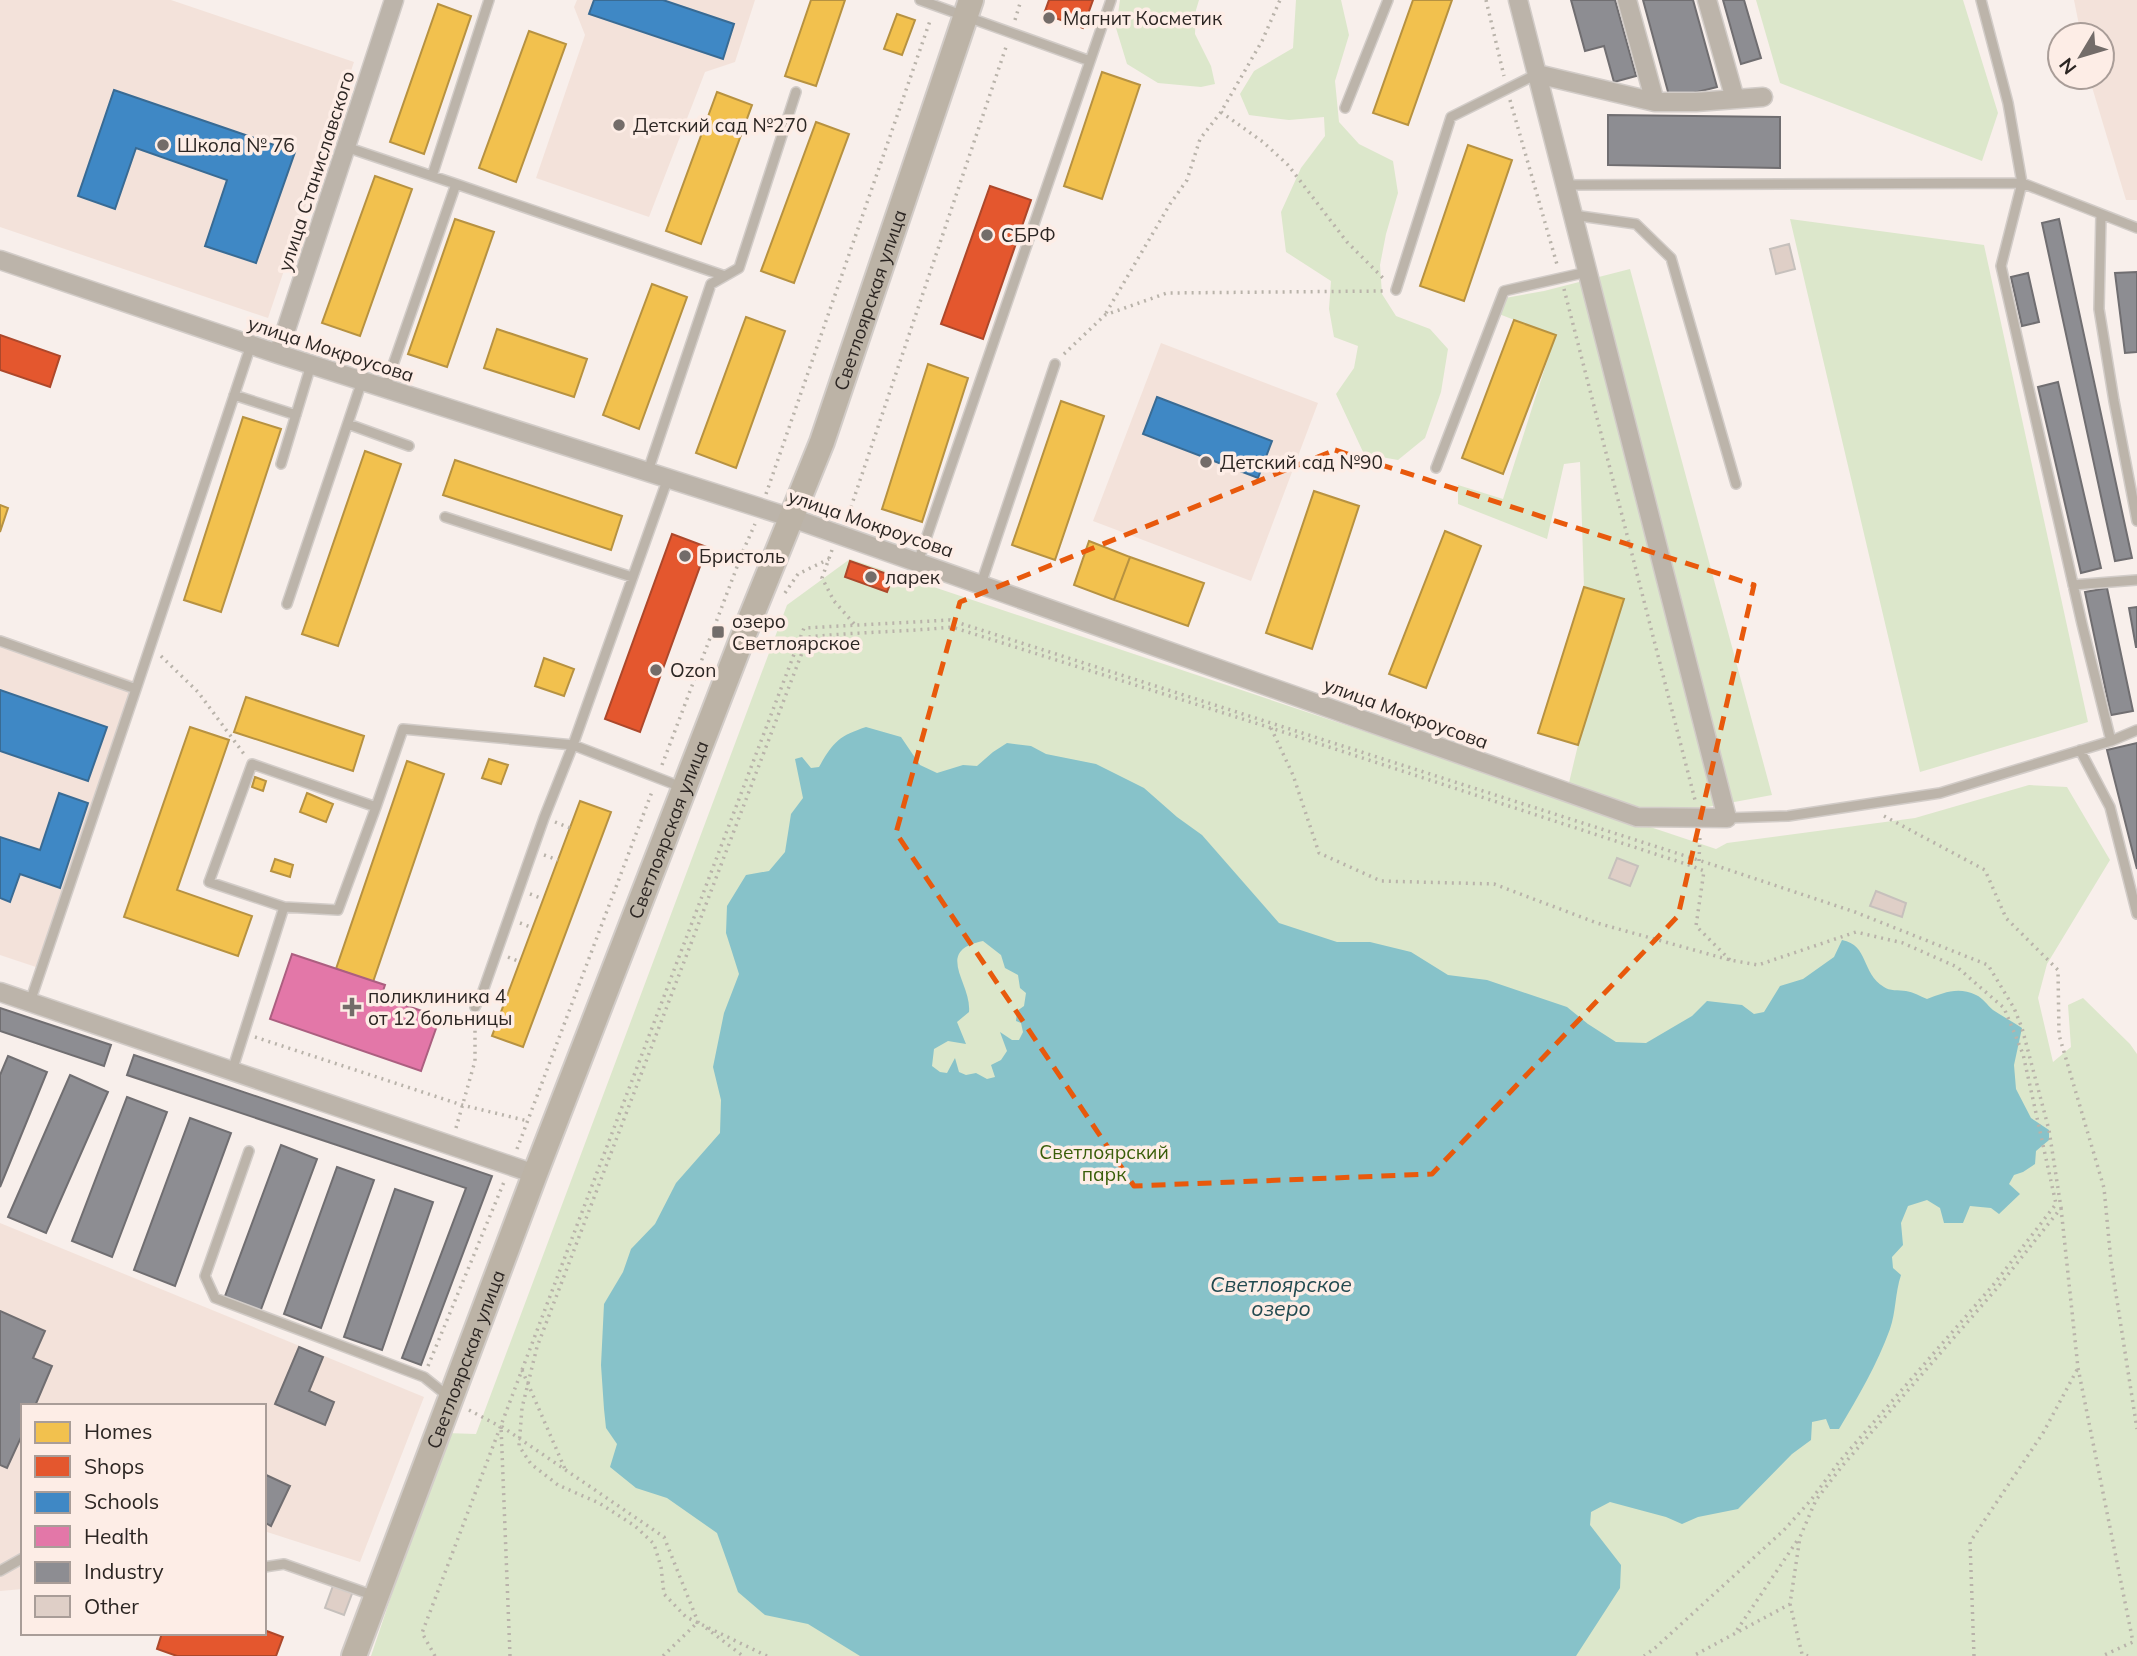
<svg xmlns="http://www.w3.org/2000/svg" width="2137" height="1656" font-family="Mulish,sans-serif">
<style>
.built{fill:#f3e2da}
.green{fill:#dce7cb}
.water{fill:#87c2c9;fill-rule:evenodd}
.homes{fill:#f2c14e;stroke:#b79241;stroke-width:2}
.shops{fill:#e4572e;stroke:#ad482b;stroke-width:2}
.schools{fill:#3f88c5;stroke:#396b94;stroke-width:2}
.health{fill:#e377a8;stroke:#ac5f80;stroke-width:2}
.industry{fill:#8d8d92;stroke:#706e71;stroke-width:2}
.building{fill:#dfcfc7;stroke:#c6c0bc;stroke-width:2}
.lines{fill:none;stroke-linecap:round;stroke-linejoin:round}
.service-casing{stroke:#d2ccc8;stroke-width:12}
.minor-casing{stroke:#d2ccc8;stroke-width:21}
.secondary-casing{stroke:#d2ccc8;stroke-width:28}
.path{stroke:#b9b3aa;stroke-width:3.5;stroke-dasharray:2 5;stroke-linecap:butt}
.service{stroke:#bcb4aa;stroke-width:9}
.minor{stroke:#bcb4aa;stroke-width:18}
.secondary{stroke:#bcb3a6;stroke-width:24}
.marked{fill:none;stroke:#e8590c;stroke-width:5;stroke-dasharray:14 9;stroke-linejoin:round}
.poi-dot{fill:#736c69;stroke:#fdede6;stroke-width:2.5}
.labels{text-anchor:middle;stroke-width:7;stroke-linejoin:round;paint-order:stroke}
.poi-label{font-size:19px;fill:#2c2623;stroke:#fdede6;text-anchor:start}
.street-label{font-size:19px;fill:#2c2623;stroke:#fdede6}
.park-label{font-size:19px;fill:#395e09;stroke:#fdede6}
.water-label{font-size:21px;font-style:italic;fill:#224a50;stroke:#fdede6}
</style>
<rect width="100%" height="100%" fill="#f8efeb"/>
<!-- built -->
<path class="built" d="M0,0H171L354,62L268,318L0,227Z
M577,0H755L735,62L705,72L649,217L536,178L585,35L574,7Z
M2074,0H2137V200H2126L2089,77H2102V35H2081Z
M1161,343L1318,403L1251,581L1093,521Z
M0,635L134,681L36,967L0,955Z
M0,1223L424,1397L360,1562L264,1531V1406H23V1589L0,1591Z"/>
<!-- green -->
<path class="green" d="M1120,0H1199L1196,10L1195,34L1211,66L1215,84L1201,87L1158,83L1127,64L1116,28Z
M1296,0H1341L1349,35L1335,81L1339,122L1359,144L1393,161L1398,193L1386,234L1380,265L1382,294L1396,316L1430,329L1448,349L1441,392L1425,438L1398,460L1364,454L1336,394L1354,368L1358,346L1334,337L1329,309L1331,281L1286,252L1281,212L1301,168L1325,136L1324,117L1289,120L1249,115L1240,94L1254,71L1293,48Z
M1756,0H1963L1998,113L1982,161L1780,83Z
M1790,219L1984,245L2088,722L1920,772Z
M1630,269L1772,795L1702,808L1638,811L1568,787L1578,745L1624,599L1584,587L1580,462L1564,464L1547,539L1458,504V485L1503,499L1555,336L1499,314L1505,298L1544,291Z
M850,559L1716,849L1727,843L1915,818L2029,785L2067,787L2110,860L2047,964L2038,998L2053,1062L2071,1047L2068,1005L2083,998L2130,1044L2137,1054V1656H371L446,1433L476,1434L787,605Z"/>
<!-- water -->
<path class="water" d="M866,727L901,737L920,765L937,773L963,765L977,766L993,752L1007,743L1031,746L1046,754L1096,764L1144,788L1177,817L1202,835L1279,923L1337,942H1370L1411,952L1448,975L1487,980L1567,1007L1588,1024L1616,1042L1646,1043L1692,1016L1707,1001L1742,1005L1754,1014L1764,1012L1780,986L1803,979L1834,957L1842,940C1869,945 1861,973 1884,987C1889,991 1899,990 1906,991C1913,992 1920,996 1927,999C1943,993 1958,986 1976,995C1983,998 1987,1005 1993,1010C2002,1016 2013,1022 2022,1028L2014,1065L2016,1089L2031,1118L2049,1130V1140L2036,1151L2035,1164L2023,1172L2014,1175L2009,1184L2020,1194L1999,1214L1991,1208L1970,1206L1963,1223H1944L1940,1208L1927,1200L1908,1206L1901,1223L1903,1245L1892,1257L1893,1268L1901,1275C1895,1293 1896,1312 1890,1329C1877,1365 1858,1397 1839,1429H1830L1826,1419L1812,1422L1811,1440L1792,1454L1738,1509L1698,1517L1682,1524L1666,1517L1610,1502L1591,1512L1590,1525L1621,1565L1620,1588L1576,1656H860L808,1624L765,1615L738,1592L717,1533L667,1498L636,1488L610,1467L617,1444L606,1428L604,1409L601,1365L604,1304L623,1272L631,1249L655,1224L676,1183L720,1133L721,1100L713,1067L724,1013L739,974L726,933L727,906L746,875L769,871L785,852L791,814L803,798L795,759L802,757L811,768L819,767C833,742 839,736 866,727ZM983,941L1001,955L1005,968L1018,975L1020,988L1026,993L1024,1006L1017,1011L1016,1021L1021,1023L1023,1032L1019,1040H1012L1000,1032L1007,1051L1001,1060L991,1065L995,1077L987,1079L976,1073L966,1075L959,1072L955,1058L947,1073L940,1072L932,1066L934,1049L948,1041L966,1044L957,1022L969,1012C972,983 933,951 983,941Z"/>
<!-- homes -->
<path class="homes" d="M811,0H845L816,86L785,76Z
M1413,0H1452L1408,125L1373,113Z
M438,4L471,16L424,154L390,142Z
M897,14L915,20L902,55L884,49Z
M529,31L566,44L516,182L479,168Z
M1102,72L1140,85L1102,199L1064,186Z
M717,92L752,105L701,244L666,231Z
M816,122L849,134L794,283L761,271Z
M1468,145L1512,160L1464,301L1420,286Z
M375,176L412,189L360,336L322,323Z
M455,219L494,232L447,367L408,354Z
M652,284L687,297L639,429L603,415Z
M746,317L785,331L736,468L696,453Z
M1514,320L1556,335L1503,474L1462,458Z
M497,329L587,359L574,397L484,368Z
M928,364L968,378L922,522L882,509Z
M1061,401L1104,416L1055,560L1012,545Z
M243,417L281,429L221,612L184,600Z
M365,451L401,464L338,646L302,634Z
M455,460L622,516L611,550L443,495Z
M1314,491L1359,506L1312,649L1266,633Z
M0,505L8,508L0,532Z
M1445,531L1481,546L1426,688L1389,674Z
M1089,541L1130,557L1114,600L1074,585Z
M1130,557L1204,583L1188,626L1114,600Z
M1584,587L1624,599L1578,745L1538,733Z
M544,658L574,669L564,696L535,686Z
M246,697L364,736L353,771L234,732Z
M190,727L229,740L177,890L252,916L238,956L124,917Z
M489,759L508,765L501,784L482,778Z
M407,761L444,774L373,982L336,969Z
M255,777L266,781L263,791L252,787Z
M307,793L333,804L326,822L300,812Z
M580,801L611,812L523,1047L492,1036Z
M275,859L293,865L290,877L271,871Z"/>
<!-- shops -->
<path class="shops" d="M1049,0H1093L1083,28L1044,14Z
M990,186L1031,200L983,339L941,324Z
M0,335L60,356L50,387L0,370Z
M672,534L707,547L640,732L605,719Z
M850,561L893,576L887,592L845,577Z
M264,1630L283,1637L276,1656H177L157,1649L162,1633H264Z"/>
<!-- schools -->
<path class="schools" d="M594,0H663L734,24L723,59L589,14Z
M114,90L295,152L256,263L205,246L227,180L136,148L115,209L78,196Z
M1157,397L1272,441L1258,478L1143,434Z
M0,690L107,727L88,781L0,751Z
M59,793L88,803L60,888L20,874L10,902L0,898V837L40,850Z"/>
<!-- health -->
<path class="health" d="M292,954L385,985L381,997L440,1017L421,1071L270,1019Z"/>
<!-- industry -->
<path class="industry" d="M1571,0H1615L1636,76L1614,82L1604,46L1585,51Z
M1643,0H1693L1717,87L1670,99Z
M1723,0H1744L1761,58L1741,64Z
M1608,115L1780,117V168L1608,165Z
M2059,219L2132,558L2115,561L2042,223Z
M2137,272V352L2125,353L2115,273Z
M2028,273L2039,322L2022,326L2011,277Z
M2058,382L2101,568L2081,573L2038,387Z
M2107,588L2133,711L2111,715L2085,592Z
M2137,607V647H2136L2129,608Z
M2137,743V869L2107,750Z
M0,1008L111,1045L104,1066L0,1031Z
M134,1055L492,1176L421,1365L402,1358L466,1188L127,1075Z
M8,1056L47,1072L0,1187V1075Z
M70,1075L108,1092L46,1233L8,1217Z
M127,1097L167,1112L112,1257L72,1241Z
M190,1118L231,1133L175,1286L134,1270Z
M281,1145L317,1159L260,1312L224,1299Z
M337,1167L374,1180L321,1328L284,1314Z
M395,1189L433,1202L382,1350L344,1337Z
M0,1311L45,1331L33,1358L52,1366L35,1406H23V1433L7,1468L0,1465Z
M299,1347L323,1357L309,1391L334,1402L325,1425L275,1404Z
M264,1474L290,1486L271,1526L264,1522Z"/>
<!-- building -->
<path class="building" d="M1789,244L1795,269L1776,274L1770,249Z
M1617,858L1638,866L1630,886L1609,878Z
M1876,891L1906,903L1902,917L1870,906Z
M334,1583L353,1591L344,1615L325,1608Z"/>
<g class="lines">
<defs>
<path id="service" d="M920,0L1090,61
M1981,0L2008,103L2022,183L2001,266L2082,624L2111,741
M1345,108L1388,0
M346,147L456,184L385,388
M432,176L489,0
M456,184L725,276
M1565,185L2022,183L2137,228
M2101,214L2099,309L2114,401L2137,521
M1573,215L1636,224L1671,258L1736,484
M1396,290L1451,117L1537,74
M234,395L296,415
M348,424L409,446
M281,464L311,365
M1436,468L1504,291L1587,272
M648,471L711,284L739,268L796,92
M445,517L632,577
M918,562L1111,0
M981,584L1055,364
M2073,585L2137,580
M287,604L362,381
M0,641L136,689L30,1002
M136,689L251,345
M2080,750L2110,807L2137,914
M376,807L403,729L573,745L684,788
M1727,818L1788,816L1940,793L2111,741L2137,730
M475,1007L483,991L544,818L573,745L668,478
M232,1071L284,907L209,882L252,764L376,807L338,910L284,907
M249,1151L205,1276L215,1298L424,1377L449,1397
M264,1567L284,1564L375,1596
M0,1571L23,1558"/>
<path id="minor" d="M1627,0L1655,102
M1707,0L1735,99
M1537,74L1655,102H1696L1763,97
M0,260L278,354L792,518L1637,817L1727,818L1518,0
M278,354L394,0
M0,992L535,1174"/>
<g id="secondary">
<path id="s1" d="M354,1656L535,1174L740,644L822,442L971,0"/>
</g>
</defs>
<!-- service casing -->
<use href="#service" class="service-casing"/>
<!-- minor casing -->
<use href="#minor" class="minor-casing"/>
<!-- secondary casing -->
<use href="#secondary" class="secondary-casing"/>
<!-- path -->
<path class="path" d="M1486,0L1504,76
M1015,20L1021,0
M1510,100L1558,268
M1221,112L1263,142L1288,165L1347,242L1384,279
M1564,289L1695,800
M1106,313L1170,204L1187,180L1200,139L1221,112L1262,41L1280,0
M1064,354L1105,315L1167,293L1383,291
M766,494L931,18
M845,520L851,507L1007,44
M832,550L822,578L834,601L856,626
M743,551L755,524
M785,593L798,574L829,559
M161,656L198,692L244,754
M1271,728L1293,775L1319,853L1381,881L1494,884L1597,923L1730,960L1758,965L1856,932L1903,943L1957,967L2004,1008L2023,1054L2056,1204L1994,1284L1839,1462L1811,1500L1784,1530L1655,1648L1644,1656
M662,765L743,551L754,556
M1884,816L1985,870L2006,918L2058,970L2059,1035L2104,1188L2111,1262L2137,1429
M555,822L570,828
M544,855L558,860
M1699,861L1700,835
M530,894L543,899
M520,923L533,928
M508,957L520,962
M495,996L506,1000
M255,1037L462,1105L528,1121
M456,1128L475,1061V1019
M517,1149L653,789
M2061,1208L2078,1368L2133,1642L2102,1656
M428,1366L504,1182
M522,1370L565,1469
M469,1410L501,1427
M1790,1604L1802,1654L1808,1656
M706,1628L743,1656
M1737,1630L1799,1538
M435,1656L422,1633L804,628L950,620L1723,868L1855,912L1988,965L2014,1008L2022,1028L2049,1130L2061,1208L1998,1287L1843,1465L1816,1500L1800,1537L1790,1604L1693,1656
M510,1656L501,1426L664,1537L698,1622
M663,1656L698,1622L699,1623
M767,1656L686,1617L664,1594L661,1567L654,1544L635,1526L599,1503L558,1485L531,1464L519,1446L522,1408L537,1347L808,637C856,632 904,632 952,627L1271,728L1692,866L1704,871L1696,926L1730,960
M1974,1656L1970,1542L2043,1433L2078,1368"/>
<!-- service -->
<use href="#service" class="service"/>
<!-- minor -->
<use href="#minor" class="minor"/>
<!-- secondary -->
<use href="#secondary" class="secondary"/>
</g>
<!-- marked area -->
<path class="marked" d="M1335,450L1754,585L1678,916L1432,1174L1134,1186L896,833L960,602Z"/>
<!-- markers -->
<g class="poi-dot">
<circle cx="1049" cy="18" r="7"/>
<circle cx="619" cy="125" r="7"/>
<circle cx="163" cy="145" r="7"/>
<circle cx="987" cy="235" r="7"/>
<circle cx="1206" cy="462" r="7"/>
<circle cx="685" cy="556" r="7"/>
<circle cx="871" cy="577" r="7"/>
<rect x="711" y="625" width="14" height="14" rx="3.5"/>
<circle cx="656" cy="670" r="7"/>
<path d="M348.5 996.5h7v7h7v7h-7v7h-7v-7h-7v-7h7z"/>
</g>
<g class="labels">
<!-- poi labels -->
<g class="poi-label">
<text x="1063" y="25">Магнит Косметик</text>
<text x="633" y="132">Детский сад №270</text>
<text x="177" y="152">Школа № 76</text>
<text x="1001" y="242">СБРФ</text>
<text x="1220" y="469">Детский сад №90</text>
<text x="699" y="563">Бристоль</text>
<text x="885" y="584">ларек</text>
<text x="732" y="628">озеро<tspan x="732" dy="22">Светлоярское</tspan></text>
<text x="670" y="677">Ozon</text>
<text x="368" y="1003">поликлиника 4<tspan x="368" dy="22">от 12 больницы</tspan></text>
</g>
<!-- street labels -->
<g class="street-label">
<text transform="translate(316 171) rotate(-72)" y="7">улица Станиславского</text>
<text dy="7" stroke="none"><textPath href="#s1" startOffset="1451">Светлоярская улица</textPath></text>
<text transform="translate(331 349) rotate(18)" y="7">улица Мокроусова</text>
<text transform="translate(871 523) rotate(19)" y="7">улица Мокроусова</text>
<text transform="translate(1406 713) rotate(20)" y="7">улица Мокроусова</text>
<text dy="7" stroke="none"><textPath href="#s1" startOffset="884">Светлоярская улица</textPath></text>
<text dy="7" stroke="none"><textPath href="#s1" startOffset="317">Светлоярская улица</textPath></text>
</g>
<!-- park labels -->
<g class="park-label">
<text x="1104" y="1159">Светлоярский<tspan x="1104" dy="22">парк</tspan></text>
</g>
<!-- water labels -->
<g class="water-label">
<text x="1281" y="1292">Светлоярское<tspan x="1281" dy="24">озеро</tspan></text>
</g>
</g>
<!-- legend -->
<rect x="21" y="1404" width="245" height="231" fill="#fdede6" stroke="#a99d98" stroke-width="2"/>
<rect x="35" y="1422" width="35" height="21" fill="#f2c14e" stroke="#a99d98" stroke-width="2"/>
<text x="84" y="1439" font-size="21" fill="#2c2623">Homes</text>
<rect x="35" y="1456" width="35" height="21" fill="#e4572e" stroke="#a99d98" stroke-width="2"/>
<text x="84" y="1474" font-size="21" fill="#2c2623">Shops</text>
<rect x="35" y="1492" width="35" height="21" fill="#3f88c5" stroke="#a99d98" stroke-width="2"/>
<text x="84" y="1509" font-size="21" fill="#2c2623">Schools</text>
<rect x="35" y="1526" width="35" height="21" fill="#e377a8" stroke="#a99d98" stroke-width="2"/>
<text x="84" y="1544" font-size="21" fill="#2c2623">Health</text>
<rect x="35" y="1562" width="35" height="21" fill="#8d8d92" stroke="#a99d98" stroke-width="2"/>
<text x="84" y="1579" font-size="21" fill="#2c2623">Industry</text>
<rect x="35" y="1596" width="35" height="21" fill="#dfcfc7" stroke="#a99d98" stroke-width="2"/>
<text x="84" y="1614" font-size="21" fill="#2c2623">Other</text>
<!-- north arrow -->
<g transform="translate(2081 56) rotate(232)"><circle r="33" fill="#fdede6" stroke="#a99d98" stroke-width="2"/>
<path d="M0-5L12 26L0 18L-12 26Z" fill="#736c69"/>
<text y="-10" font-size="19" font-weight="bold" text-anchor="middle" fill="#2c2623">N</text>
</g>
</svg>
